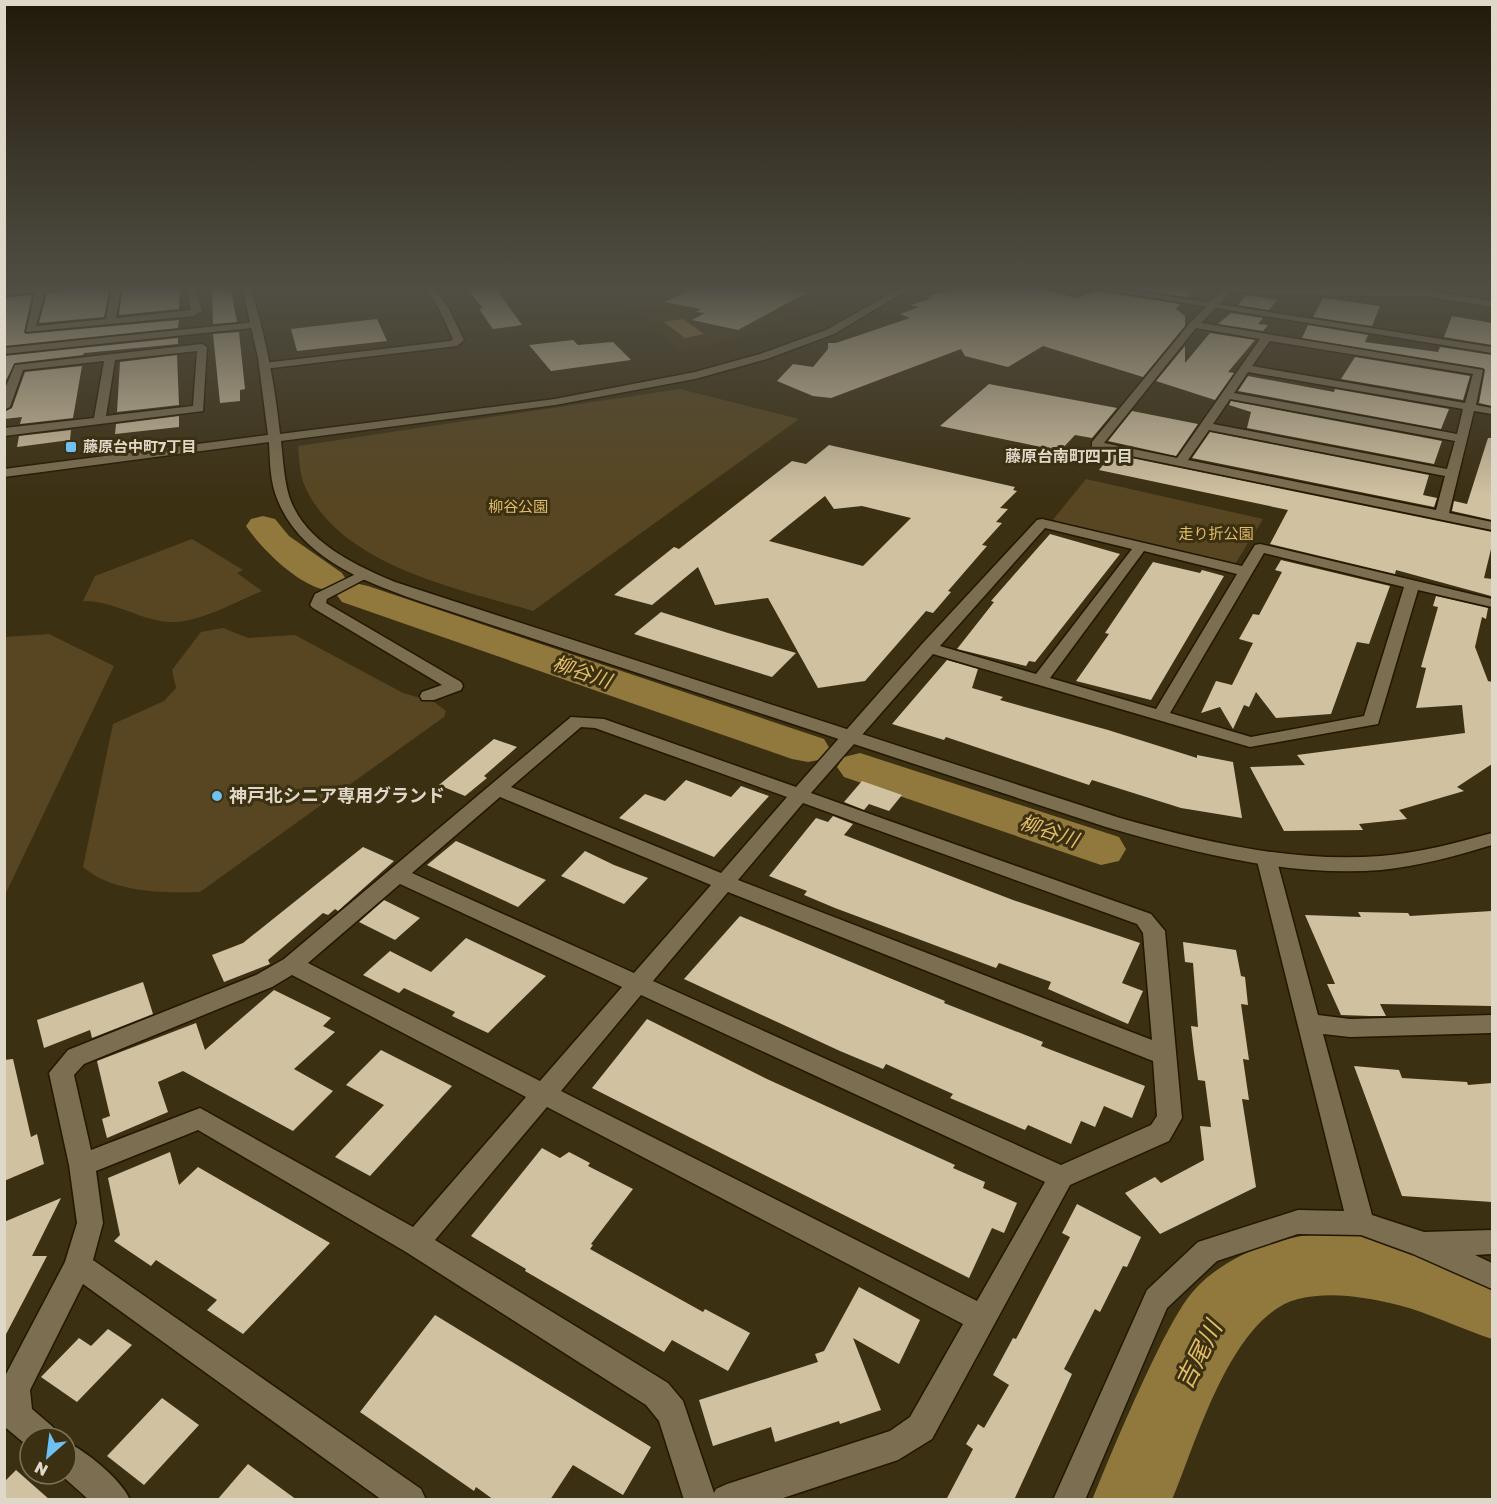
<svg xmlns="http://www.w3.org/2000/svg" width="1497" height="1504" font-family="'Golos Text','Noto Sans JP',sans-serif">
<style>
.built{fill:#463712}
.green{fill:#574621}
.water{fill:#91783d}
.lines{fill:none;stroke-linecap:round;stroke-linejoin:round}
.river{fill:#91783d;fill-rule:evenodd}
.building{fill:#d0c1a1;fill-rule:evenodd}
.minor-casing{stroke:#231700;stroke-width:3}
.tertiary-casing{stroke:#231700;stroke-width:3}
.minor{fill:#7c6e50;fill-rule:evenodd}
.tertiary{fill:#7c6e50;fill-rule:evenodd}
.poi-dot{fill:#6ec2f3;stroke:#3c3013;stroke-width:2}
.labels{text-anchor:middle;stroke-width:6;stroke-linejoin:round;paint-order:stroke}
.far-poi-label{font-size:15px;font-weight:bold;fill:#dfd8c8;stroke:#3c3013;text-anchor:start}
.far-park-label{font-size:15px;fill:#e2bd67;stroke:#3c3013}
.far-neighbourhood-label{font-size:16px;font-weight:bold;fill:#dfd8c8;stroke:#3c3013}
.poi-label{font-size:18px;font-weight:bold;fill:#dfd8c8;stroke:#3c3013;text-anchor:start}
.water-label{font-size:20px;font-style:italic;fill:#e3be68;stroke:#3c3013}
.near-water-label{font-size:24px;font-style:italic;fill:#e3be68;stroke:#3c3013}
</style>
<rect width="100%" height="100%" fill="#3c3013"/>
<!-- built -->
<path class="built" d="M606,286H855L760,331L684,352Z"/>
<!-- green -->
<path class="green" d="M1431,286H1472L1492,291V309Z
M680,389L799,419L533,611C456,588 342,566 305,487C300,475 299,459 298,446Z
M1086,479L1263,519L1235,564L1052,521Z
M192,539L243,570L237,573L262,591C238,601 200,622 174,622C144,623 115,600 83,601L95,576Z
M223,628L248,638L295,635L403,693L434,702L446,711L444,717L200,892C162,893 113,893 83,867L113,724L164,701L176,688L172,670L201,632Z
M49,634L114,666L5,895V637Z"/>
<!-- water -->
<path class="water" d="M683,319L704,334L685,338L664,322Z"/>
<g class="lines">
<!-- river -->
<path class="river" d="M263,516L275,519L289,536L342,573L347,581L344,585L355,583L368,586L824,739L830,749L824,759L808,762L792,759L342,602L336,594L339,590C309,597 262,550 246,526L251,519Z
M860,753L1119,837L1126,849L1119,861L1101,865L844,777L837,767L844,757Z
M1331,1232L1397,1240L1492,1271V1339C1461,1329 1430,1313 1398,1305C1366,1297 1330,1291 1298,1299C1231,1316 1196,1443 1172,1500H1092C1114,1446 1137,1392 1163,1340C1173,1322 1183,1301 1198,1286C1233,1251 1283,1236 1331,1232Z"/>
</g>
<!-- building -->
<path class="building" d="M74,286H110L104,317L39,323L47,293Z
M123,286H180L179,309L119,315Z
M212,286H230L237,322L213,324Z
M464,286H494L522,325L493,329L479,309L483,308Z
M698,286H771L806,293L738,330L692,320L705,313L696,312L701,309L664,302Z
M958,286L1041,288L1076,298L1097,291L1180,304L1176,309L1185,316V326L1143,377L1043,346L1008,367L965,356L961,349L831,398L813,396L777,381L793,364L813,367L828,349V343H836L910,318L900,314L919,307L911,305L932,298L926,297Z
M1115,286H1196L1186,297Z
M32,295L24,332L26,334L179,320L178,328L4,346V298Z
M1246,295H1248L1277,300L1269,310L1238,305Z
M1323,298L1380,306L1372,326L1313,317Z
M1231,313L1263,318L1258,324L1268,325L1263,331L1218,324Z
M1452,316L1492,323V345L1444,337Z
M377,319L387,341L297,351L291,329Z
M1308,325L1368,335L1365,342L1438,352L1440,347L1492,355V406L1479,403L1485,370L1483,368L1302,338Z
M239,332L245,389L240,390V401L220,403L213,334Z
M1210,333L1255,340L1228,372L1234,373L1215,400L1156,381L1185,346V363Z
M178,338V344L84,353L83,355L15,363L4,384V356Z
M573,340L578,345L613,342L631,360L551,371L529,345Z
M177,355L179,405L117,412L120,362Z
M1355,357L1470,376L1463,400L1341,379Z
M82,366L73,418L20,424L22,417L4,419V412L12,408L25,372Z
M1248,376L1334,392L1335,389L1449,409L1441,429L1238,391Z
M989,384L1117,408L1092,438L1075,435L1060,451L940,426Z
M1231,401L1437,440L1442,441L1434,464L1247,428L1251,412L1229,405Z
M1132,411L1198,424L1176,456L1108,441Z
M179,416V427L115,434L116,424Z
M71,430L70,440L17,447L19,436Z
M1210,432L1429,475L1423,495L1437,498L1434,507L1192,458Z
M1488,438H1492V520L1452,511L1454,501L1467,504Z
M829,445L1015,487L1013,490L1017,491L1000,508L1008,509L996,522L1002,523L982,545L987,546L948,591L951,592L933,613L926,611L865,681L818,688L768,598L715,605L698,567L652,605L614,595L674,547L679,549L792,461L806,464ZM825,496L834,509L862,506L911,518L863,566L769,541Z
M1112,454L1492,532V545L1484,578L1492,579L1491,596L1396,570L1395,574L1270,544L1288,510L1099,470Z
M1050,534L1120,554L1035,662L1029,661L1026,666L957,649L994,602L991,601Z
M1281,560L1390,586L1369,644L1357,642L1331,714L1276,718L1256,692L1249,707L1244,705L1233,729L1220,707L1201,713L1216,681L1232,685L1253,643L1239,639L1253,614L1259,615L1282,572L1275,570Z
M1153,562L1200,573L1202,570L1224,576L1151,700L1076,681L1109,634L1105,633Z
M1436,596L1488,608L1486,619L1482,617L1475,647L1488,681L1492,682V764L1457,787L1464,791L1399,810L1407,819L1359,824L1363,830L1284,831L1250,767L1305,765L1297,755L1465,733L1462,705L1416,708L1426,668L1421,667L1438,607L1433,606Z
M661,612L728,633L796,653L772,677L634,634Z
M947,660L978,669L972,688L1003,697L1000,700L1108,730L1197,758V755L1233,762L1242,818L1181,808L1092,780L1089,785L946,737L944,740L892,724Z
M494,739L517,747L484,776L487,778L465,796L439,785Z
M686,780L731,797L741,786L769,796L714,857L619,818L645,794L665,801Z
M862,781L902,795L889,811L869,804L864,810L844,802Z
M833,816L853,824L844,835L1013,900L1140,943L1122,983L1143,991L1128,1024L1048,989L1051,982L999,963L996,968L835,908L804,895L807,891L769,876L816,818L828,822Z
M456,841L520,869L546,880L518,907L427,865Z
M363,847L394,861L338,911L335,909L328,915L323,913L268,960L270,964L224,982L212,955L243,943Z
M585,851L614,865L648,878L624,904L561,876Z
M384,900L420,918L395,940L359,922Z
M1492,911V1006L1380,1004L1386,1016H1370L1341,1015L1327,984H1335L1305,915L1361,917L1358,912L1408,913L1410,916Z
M740,916L945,1001L944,1003L1043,1042L1041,1046L1145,1086L1132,1118L1104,1106L1095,1127L1081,1121L1071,1144L1028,1125L1025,1130L950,1098L953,1094L886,1064L883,1069L840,1051L684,979Z
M466,938L546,976L488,1033L452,1016L455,1012L404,988L399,993L363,975L390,951L431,972Z
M1183,942L1236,950L1241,976L1245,977L1248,1005L1241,1004L1249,1060L1243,1059L1249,1100L1242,1099L1256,1187L1160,1234L1125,1193L1155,1177L1161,1183L1204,1160L1200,1126L1211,1127L1205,1081L1198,1080L1194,1052L1191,1026L1198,1027L1193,963L1185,962Z
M143,982L153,1014L92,1038L90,1030L44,1048L37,1020Z
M274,990L331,1018L323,1026L335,1032L294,1069L333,1091L293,1131L183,1071L158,1082L168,1112L107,1138L102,1119L110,1116L97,1061L196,1023L205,1050Z
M647,1019L767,1079L955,1165L953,1168L985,1182L983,1188L1017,1203L1004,1233L992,1228L969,1278L592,1088Z
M381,1050L452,1086L370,1176L335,1157L384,1105L346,1085Z
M13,1059L31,1137L37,1134L44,1164L4,1181V1060Z
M1354,1066L1399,1070L1402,1078L1467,1082L1468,1085L1492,1083V1202L1402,1196Z
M542,1148L560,1158L569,1152L590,1163L588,1166L633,1189L591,1244L593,1245L590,1249L703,1312L705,1309L750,1333L728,1371L672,1340L664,1352L525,1271L526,1269L471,1236Z
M170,1152L179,1185L198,1167L330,1243L243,1334L207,1310L217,1300L156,1260L151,1266L114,1241L120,1235L108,1178Z
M61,1198L32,1256H47L4,1338V1222Z
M1077,1204L1141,1237L1127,1267L1123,1266L1100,1312L1095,1309L1064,1369L1072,1374L1014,1500H946L973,1449L966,1444L978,1424L984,1428L1009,1385L993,1375L1013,1338L1016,1339L1070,1237L1062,1233Z
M859,1287L920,1320L899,1364L853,1338L881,1410L840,1424L839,1421L775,1442L771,1427L713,1446L699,1400L818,1362L815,1354L824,1351Z
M435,1315L651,1447L623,1495L573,1465L550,1500H494L476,1487L474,1491L360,1412Z
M108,1329L132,1345L77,1402L41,1377L79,1338L91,1346Z
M162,1398L199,1425L144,1485L107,1456Z
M248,1464L297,1500H217Z
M16,1470L50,1500H4V1482Z"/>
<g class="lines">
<defs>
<path id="minor" d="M44,286H72L45,291L36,326L106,319L112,286H121L116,318L191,310L186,286H195L202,311L194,316L26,332L35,292L4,296V290Z
M424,286H432L448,307L464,340L457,346L264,369L259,366L264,363L450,341L453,339L438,307Z
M1214,286L1262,289L1423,290L1492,301V307L1423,296L1262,295L1232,291L1201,323L1483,370L1476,405L1492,408V414L1474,411L1449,513L1492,522V530L1092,448V442L1190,323L1223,289ZM1196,328L1260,339L1177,458L1104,443ZM1270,341L1473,374L1465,403L1252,366ZM1248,372L1463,409L1457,434L1234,393ZM1230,399L1455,441L1447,469L1213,424ZM1209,430L1445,476L1436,510L1188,460Z
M257,322L261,323V327L4,354V348Z
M202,344L207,347L203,411L4,436V428L94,418L104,361L23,370L10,407L4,410V391L15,365ZM197,351L193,406L106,416L115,360Z
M1042,519L1242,566L1255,545L1260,544L1492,599V607L1418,590L1378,724L1250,747L933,654L811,793L1151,914L1165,931L1182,1118L1169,1141L1070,1185L932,1439L898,1460L777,1500H684L659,1421L646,1405L406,1252L198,1130L96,1171L103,1223L93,1260L421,1489L426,1500H382L83,1284L30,1390L32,1409L53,1427L57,1438H30V1448L6,1428L4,1378L65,1262L77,1223L69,1165L49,1073L68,1050L256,975L284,959L571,717L604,719L796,787L922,644L1037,520ZM1045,528L1132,549L1036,674L940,646ZM1144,551L1237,574L1156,709L1050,678ZM1264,553L1404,587L1364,716L1251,737L1170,713ZM581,727L595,728L787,797L721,873L511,787ZM500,797L711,885L634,973L412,873ZM803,803L1137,924L1143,933L1152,1040L738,880ZM400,884L622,987L540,1081L308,963ZM728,892L1153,1061L1157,1116L1151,1125L1061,1165L653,981ZM292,975L526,1097L413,1227L200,1108L91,1150L74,1075L84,1064L272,987ZM641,995L1045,1182L977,1301L561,1091ZM547,1107L963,1324L910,1417L890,1431L727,1484L716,1489L714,1493L683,1401L668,1383L435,1240Z
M364,570L369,571L371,574L369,577L327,599L326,603L461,682L463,686L461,690L434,700H422L420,696L422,692L442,685L313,608L310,605L315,594Z
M1267,854L1274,856L1277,861L1318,1015L1350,1019L1492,1015V1033L1350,1037L1323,1034L1372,1215L1424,1232L1492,1230V1254L1475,1255L1492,1263V1289L1413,1254L1361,1235L1298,1234L1217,1261L1167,1308L1085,1500H1053L1147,1290L1198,1242L1298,1210L1344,1211L1257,861L1260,856Z
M66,1442C85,1450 122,1480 130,1500H89L60,1474H66Z"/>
<path id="tertiary" d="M242,286H250C265,334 275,384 280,434L555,399L695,372L760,354L826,330L904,286H914L834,334L767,359L695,379L555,405L281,441C283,459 284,479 289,496C304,542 355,565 395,582L1120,818C1205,842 1292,863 1381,856C1419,853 1455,843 1492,833V845C1456,856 1419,866 1381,870C1287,877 1196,853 1106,827L425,603C370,584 302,560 278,501C270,483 270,462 269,442L4,477V469L268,435L258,358Z
M1081,286H1102L1492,347V353Z"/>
</defs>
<!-- minor casing -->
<use href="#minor" class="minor-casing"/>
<!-- tertiary casing -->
<use href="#tertiary" class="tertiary-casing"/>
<!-- minor -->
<use href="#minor" class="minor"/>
<!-- tertiary -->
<use href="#tertiary" class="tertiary"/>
</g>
<!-- sky -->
<linearGradient id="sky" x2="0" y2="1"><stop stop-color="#211a0a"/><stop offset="0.58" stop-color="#504e44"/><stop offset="1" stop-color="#504e44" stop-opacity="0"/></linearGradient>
<rect width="1497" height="496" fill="url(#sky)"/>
<!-- markers -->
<g class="poi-dot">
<rect x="65" y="441" width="12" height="12" rx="3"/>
<circle cx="217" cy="796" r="6"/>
</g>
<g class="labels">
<!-- far-poi labels -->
<g class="far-poi-label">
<text x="83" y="452">藤原台中町7丁目</text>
</g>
<!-- far-park labels -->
<g class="far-park-label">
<text x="518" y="512">柳谷公園</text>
<text x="1216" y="539">走り折公園</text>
</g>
<!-- far-neighbourhood labels -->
<g class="far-neighbourhood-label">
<text x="1069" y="462">藤原台南町四丁目</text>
</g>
<!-- poi labels -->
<g class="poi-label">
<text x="229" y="802">神戸北シニア専用グランド</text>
</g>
<!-- water labels -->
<g class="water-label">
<text transform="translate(582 672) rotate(19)" y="7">柳谷川</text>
<text transform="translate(1049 831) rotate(19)" y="7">柳谷川</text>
</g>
<!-- near-water labels -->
<g class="near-water-label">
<text transform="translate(1199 1355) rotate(-63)" y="8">吉尾川</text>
</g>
</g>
<!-- border -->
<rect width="1497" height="1504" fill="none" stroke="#dfd8c8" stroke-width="12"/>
<!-- north arrow -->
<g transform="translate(48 1456) rotate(208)"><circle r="28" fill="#3c3013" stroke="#7d735b" stroke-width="1.5"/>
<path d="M0-4.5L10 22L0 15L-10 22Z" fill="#6ec2f3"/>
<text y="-9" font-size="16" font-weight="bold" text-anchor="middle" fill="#dfd8c8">N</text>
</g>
</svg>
